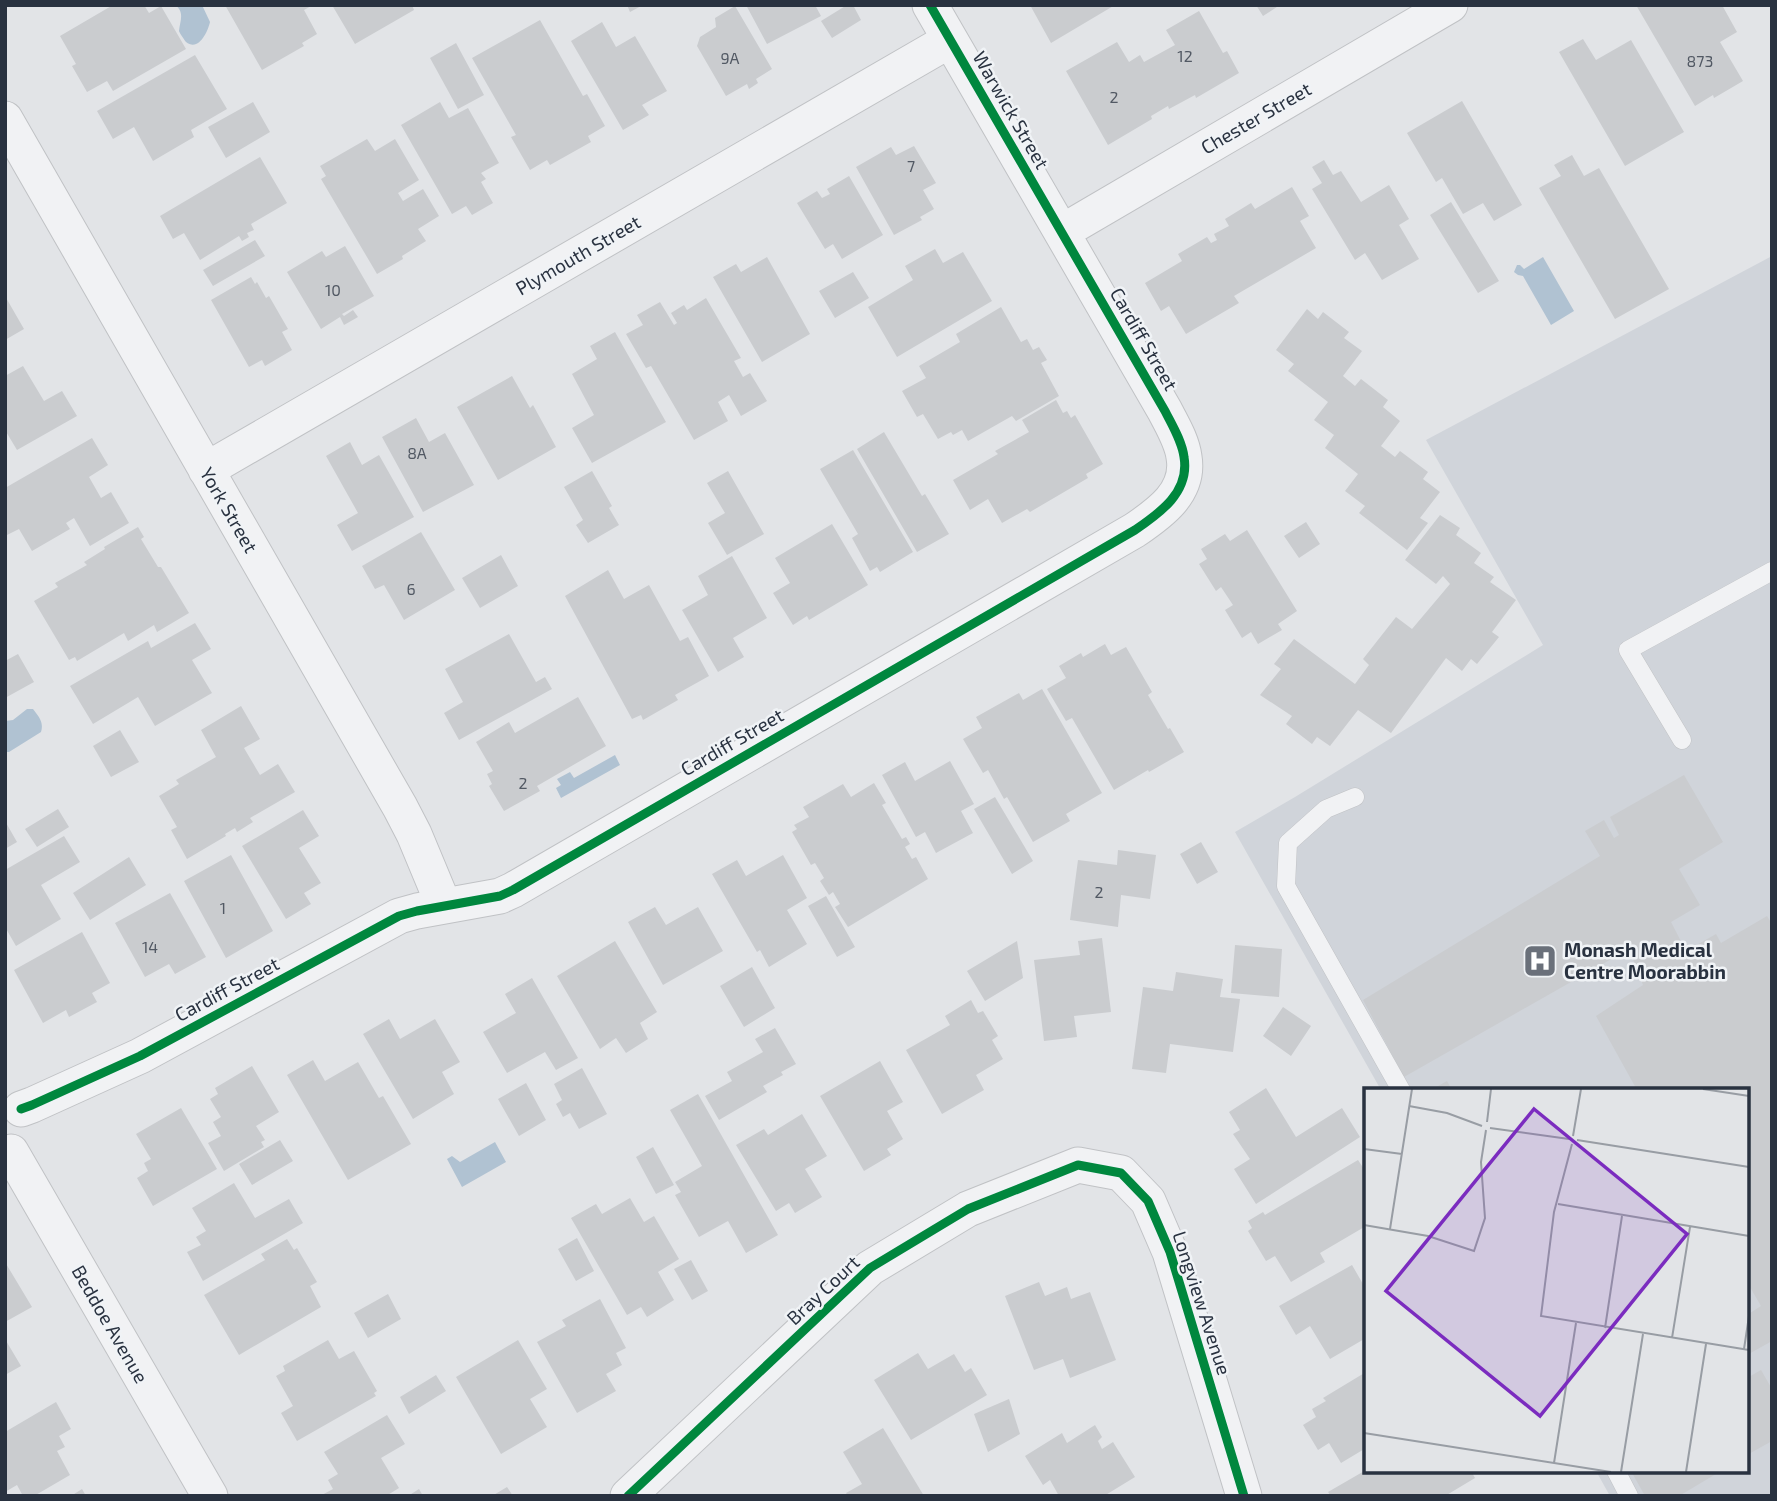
<svg xmlns="http://www.w3.org/2000/svg" width="1777" height="1501" font-family="'Exo 2',sans-serif">
<style>
.built{fill:#d0d4da}
.water{fill:#b0c2d2}
.building{fill:#cacccf}
.lines{fill:none;stroke-linecap:round;stroke-linejoin:round}
.service-casing{stroke:#c0c2c5;stroke-width:19}
.minor-casing{stroke:#c0c2c5;stroke-width:37}
.service{stroke:#f1f2f4;stroke-width:18}
.minor{stroke:#f1f2f4;stroke-width:35}
.cycleway-casing{stroke:#f0f3f6;stroke-width:13}
.cycleway{stroke:#00873e;stroke-width:9}
.labels{text-anchor:middle;stroke-width:5;stroke-linejoin:round;paint-order:stroke}
.number-label{font-size:16px;fill:#525964}
.street-label{font-size:19px;fill:#293240;stroke:#f0f3f6}
.poi-label{font-size:19px;font-weight:bold;fill:#293240;stroke:#f0f3f6;text-anchor:start}
.inset-road{fill:none;stroke:#989da4;stroke-width:2}
.view{fill:#7b2cbf;fill-opacity:0.15;stroke:#7b2cbf;stroke-width:3.5}
.inset-edge{fill:none;stroke:#293240;stroke-width:3.5}
</style>
<rect width="100%" height="100%" fill="#e2e4e7"/>
<!-- built -->
<path class="built" d="M1772,256V1496H1610L1596,1471H1747V1090H1381L1235,832L1295,797L1543,645L1426,440Z"/>
<!-- water -->
<path class="water" d="M175,5H202L210,22C208,31 199,52 186,42C185,41 179,32 179,31C180,21 185,12 175,5Z
M1543,257L1574,311L1551,325L1523,276L1518,275L1514,272L1517,265H1520L1524,269Z
M27,709H33C39,717 44,722 41,732L9,752H5V721L13,720Z
M615,755L620,765L561,798L556,788L561,785L557,779L570,772L574,778Z
M495,1142L506,1162L462,1187L447,1159L452,1156L460,1162Z"/>
<!-- building -->
<path class="building" d="M113,5H144L149,13L161,6L186,49L113,91L107,81L87,92L72,66L76,64L60,36Z
M225,5H313L304,10L317,34L302,43L304,46L262,70Z
M332,5H412L414,10L355,44Z
M627,5H643L630,12Z
M746,5H815L821,16L767,44Z
M847,5H853L861,20L832,38L821,21Z
M1030,5H1115L1051,43Z
M1256,5H1280L1263,16Z
M1636,5H1722L1737,32L1720,42L1743,81L1714,98L1713,95L1695,106Z
M735,6L772,69L756,79L758,83L749,89L747,84L726,96L697,46L700,37L716,27L715,18Z
M1199,11L1223,53L1227,51L1239,73L1196,98L1195,95L1169,109L1168,106L1151,116L1152,119L1108,145L1066,71L1117,42L1129,62L1140,55L1144,62L1175,45L1166,30Z
M540,20L583,96L587,94L605,126L588,136L591,142L550,165L547,160L530,170L511,137L516,135L472,58Z
M602,22L616,47L635,36L667,91L642,105L649,115L623,130L571,41Z
M1583,39L1596,60L1631,40L1684,132L1625,166L1559,52Z
M456,43L484,95L458,109L430,58Z
M195,55L227,109L191,130L194,137L153,161L134,127L113,139L97,111Z
M1462,101L1522,205L1494,221L1483,203L1463,214L1442,178L1436,182L1407,133Z
M253,102L270,132L226,158L208,127Z
M440,102L449,118L468,108L499,163L481,173L486,179L481,182L493,203L472,215L466,206L452,214L401,125Z
M367,139L375,151L395,139L419,180L398,193L403,201L423,189L439,216L418,229L426,241L402,256L403,259L377,274L321,179L326,176L320,166Z
M914,146L936,183L923,190L934,209L920,217L922,220L894,235L856,167L891,147L896,155Z
M1572,155L1584,176L1599,168L1669,289L1615,319L1539,188L1561,176L1554,165Z
M260,157L287,203L251,224L254,230L247,233L249,237L242,241L239,236L200,260L184,233L173,239L160,216Z
M1324,160L1333,175L1341,171L1361,202L1389,185L1409,219L1399,225L1419,259L1382,280L1365,253L1355,260L1312,189L1322,183L1312,167Z
M849,176L883,235L842,259L833,244L825,249L797,203L817,191L822,198L830,194L827,189Z
M1292,187L1309,216L1300,221L1316,248L1234,296L1239,303L1186,334L1169,306L1161,311L1145,283L1182,261L1178,254L1207,237L1211,243L1217,240L1214,234L1229,226L1225,219L1251,203L1255,209Z
M1451,202L1499,281L1478,293L1430,215Z
M255,240L265,256L213,286L203,270Z
M345,246L374,296L342,314L344,316L353,310L358,317L344,325L340,317L321,329L287,272L322,251L326,257Z
M935,249L943,263L963,252L992,301L897,357L868,307L913,280L905,266Z
M767,257L810,334L762,362L713,277L736,264L741,272Z
M853,272L869,298L835,318L819,291Z
M251,277L255,284L257,282L266,298L269,296L288,329L282,332L292,350L265,366L262,360L249,367L211,300Z
M5,296L24,329L5,340Z
M706,298L741,358L734,361L743,377L750,373L767,401L741,416L729,395L718,402L728,421L694,440L651,366L646,368L626,334L643,325L637,315L660,302L674,325L677,323L671,313L684,305L687,310Z
M1001,307L1021,342L1027,339L1033,350L1039,347L1047,360L1041,363L1059,396L1016,421L1012,416L968,441L962,430L953,435L951,432L938,439L923,414L917,417L902,391L926,378L919,366L960,342L956,334Z
M1307,309L1318,319L1323,312L1349,332L1344,338L1362,351L1343,376L1355,386L1361,379L1388,400L1383,407L1400,421L1381,446L1395,457L1400,451L1428,472L1423,479L1440,492L1420,518L1428,523L1407,550L1359,513L1365,506L1345,491L1358,474L1325,448L1334,435L1314,420L1328,402L1288,371L1294,364L1276,350Z
M615,332L666,422L592,463L572,428L594,415L572,374L597,359L590,346Z
M23,366L44,401L62,391L77,416L17,450L5,430V376Z
M512,376L530,408L533,405L556,447L498,480L457,407Z
M1056,400L1063,413L1067,411L1071,418L1075,415L1103,464L1086,474L1088,478L1030,512L1027,509L1002,523L988,499L970,510L953,480L998,454L995,451L1029,432L1022,420Z
M416,418L429,442L445,433L474,485L423,512L382,437Z
M884,432L922,496L925,494L949,534L917,552L857,449Z
M92,438L108,465L89,477L101,498L111,492L129,523L90,546L74,518L66,523L70,529L32,551L19,529L7,535L5,532V488Z
M350,442L362,465L379,455L414,517L352,551L337,525L358,513L326,456Z
M853,450L913,552L880,572L877,567L870,571L852,538L858,534L820,469Z
M592,471L612,506L609,508L619,525L588,543L576,525L583,520L564,487Z
M728,471L764,534L727,555L708,523L725,513L707,483Z
M1440,515L1460,528L1456,535L1481,553L1474,563L1494,577L1490,582L1516,600L1492,632L1499,637L1477,664L1471,659L1462,671L1446,658L1391,733L1358,710L1330,746L1317,737L1312,744L1286,724L1292,716L1260,695L1281,669L1274,664L1294,639L1355,684L1369,665L1363,659L1396,617L1412,629L1450,584L1443,576L1436,584L1405,560Z
M1306,522L1320,544L1299,558L1284,536Z
M832,524L868,585L809,620L807,616L793,625L773,593L790,583L775,558Z
M138,527L144,537L141,539L158,567H161L189,613L157,632L154,625L128,641L124,633L77,661L75,657L69,660L34,601L58,587L55,583L87,565L84,562L105,549L104,547Z
M1247,530L1297,611L1278,624L1282,630L1258,644L1251,632L1242,638L1225,610L1233,605L1221,587L1216,591L1199,564L1207,559L1201,549L1225,534L1230,541Z
M421,532L455,590L404,620L384,585L375,589L362,566Z
M501,555L518,586L480,608L462,578Z
M732,556L767,618L733,638L744,657L718,672L682,610L708,595L698,576Z
M608,570L624,599L649,585L680,641L688,637L709,676L675,695L678,700L643,720L641,715L632,719L565,596Z
M195,623L211,649L192,660L212,693L155,726L138,697L93,724L70,686L148,641L151,648Z
M509,634L536,682L545,677L552,689L459,740L444,713L463,702L445,669Z
M1105,644L1111,655L1126,647L1152,692L1148,695L1168,729L1170,728L1184,752L1149,772L1148,770L1114,790L1072,718L1066,721L1047,689L1066,678L1059,666L1081,653L1083,657Z
M18,654L34,682L5,698V661Z
M1042,689L1102,793L1066,814L1070,821L1033,842L1007,797L1004,799L988,770L983,773L963,739L982,728L976,717L1019,693L1023,700Z
M578,697L606,746L537,786L540,791L504,811L489,786L492,784L487,774L493,771L476,742L509,722L515,733Z
M241,706L260,739L244,748L260,775L278,764L295,792L250,818L253,822L237,832L235,828L225,834L226,836L187,859L171,830L177,827L159,796L179,784L176,780L216,757L201,730Z
M120,730L139,762L111,777L93,746Z
M950,761L974,804L961,811L973,833L936,853L925,832L916,837L882,775L905,762L915,781Z
M1684,775L1723,842L1679,869L1700,905L1671,922L1686,951L1716,934L1721,943L1767,916L1772,924V1341L1747,1355V1315L1761,1306L1747,1282V1090H1637L1596,1016L1643,985L1629,949L1404,1077L1363,1000L1600,856L1585,831L1604,820L1614,838L1619,835L1610,817Z
M874,783L886,803L882,805L902,839L906,837L910,844L905,847L912,859L916,857L928,879L848,927L835,907L840,904L833,892L829,895L820,881L824,878L815,863L811,865L792,832L797,829L794,825L809,817L803,807L843,784L851,797Z
M995,797L1033,861L1012,874L974,809Z
M58,809L69,827L37,847L25,829Z
M303,810L319,836L299,848L321,883L304,893L311,904L286,919L242,846Z
M5,821L17,842L5,849Z
M64,836L80,862L41,885L61,919L16,946L5,927V870Z
M1201,842L1218,872L1197,884L1180,854Z
M1118,850L1156,855L1150,899L1121,895L1118,927L1070,920L1078,860L1117,865Z
M231,855L273,931L226,958L184,881Z
M783,855L807,898L787,910L807,944L769,967L760,950L757,952L712,874L737,860L746,876Z
M129,857L146,885L90,920L73,893Z
M170,893L206,957L175,974L169,964L145,977L115,923Z
M826,896L855,947L837,957L808,906Z
M655,907L666,925L698,907L723,951L663,985L628,922Z
M82,932L110,983L92,993L97,1002L69,1017L66,1010L43,1023L14,970Z
M1102,938L1111,1012L1074,1016L1077,1037L1044,1041L1034,960L1080,955L1078,941Z
M615,941L657,1012L640,1023L648,1039L626,1053L616,1038L600,1049L557,976Z
M1017,941L1023,978L985,1001L967,971Z
M1235,945L1282,949L1279,997L1231,993Z
M752,967L775,1008L744,1027L720,986Z
M1176,972L1223,979L1220,997L1240,999L1233,1052L1170,1044L1166,1073L1132,1069L1143,987L1173,991Z
M532,978L578,1058L556,1070L545,1052L507,1073L483,1032L516,1013L505,994Z
M971,1000L978,1013L983,1011L998,1036L992,1040L1003,1059L976,1075L984,1090L942,1114L906,1050L950,1025L945,1016Z
M1283,1007L1311,1026L1291,1056L1263,1036Z
M389,1019L400,1039L435,1019L460,1062L442,1072L454,1094L413,1119L363,1034Z
M775,1028L796,1064L781,1072L783,1075L763,1086L767,1092L719,1120L705,1096L732,1081L727,1072L763,1052L755,1039Z
M313,1060L325,1081L358,1062L379,1098L383,1096L411,1144L348,1180L287,1075Z
M880,1061L903,1102L887,1111L903,1139L887,1149L891,1155L864,1171L820,1096Z
M252,1066L279,1112L256,1126L265,1140L261,1142L264,1147L224,1171L208,1143L221,1136L213,1122L221,1117L210,1099L218,1094L215,1088Z
M582,1068L607,1114L579,1129L570,1113L563,1117L556,1104L562,1100L554,1084Z
M1447,1081L1452,1090H1431Z
M526,1083L546,1120L519,1136L498,1099Z
M1266,1088L1296,1137L1342,1108L1360,1137L1256,1204L1234,1169L1250,1159L1233,1134L1240,1130L1229,1112Z
M698,1094L778,1235L746,1253L728,1221L699,1237L675,1195L681,1192L675,1182L702,1166L670,1110Z
M181,1108L217,1169L153,1206L137,1178L148,1171L144,1163L151,1159L136,1134Z
M802,1114L827,1156L805,1169L822,1197L795,1213L789,1203L776,1211L736,1145L764,1129L768,1135Z
M280,1140L293,1161L252,1185L239,1164Z
M653,1147L674,1185L656,1194L636,1157Z
M1358,1160L1366,1172V1226L1320,1253L1325,1262L1291,1282L1275,1256L1266,1261L1248,1231L1252,1228L1248,1221L1263,1212L1265,1215Z
M234,1183L255,1218L289,1199L303,1223L203,1281L187,1252L201,1245L196,1237L206,1231L192,1208Z
M630,1198L644,1222L654,1216L679,1259L658,1272L674,1300L647,1317L641,1307L627,1315L571,1218L596,1204L602,1214Z
M577,1238L594,1271L576,1281L558,1249Z
M287,1239L294,1250L297,1248L317,1282L310,1286L321,1307L239,1355L204,1295L265,1260L261,1254Z
M691,1260L708,1291L692,1300L674,1269Z
M5,1262L32,1307L5,1322Z
M1352,1265L1363,1284L1366,1282V1338L1330,1359L1310,1326L1296,1335L1279,1306Z
M1039,1282L1045,1296L1067,1287L1071,1299L1090,1292L1116,1360L1070,1378L1063,1359L1034,1370L1005,1296Z
M388,1294L401,1319L368,1338L354,1313Z
M600,1299L626,1348L616,1353L622,1365L606,1374L616,1391L577,1413L537,1342L566,1326L562,1320Z
M5,1339L21,1366L5,1375Z
M328,1340L339,1359L354,1351L377,1391L374,1393L376,1396L297,1441L281,1413L293,1406L276,1376L285,1371L283,1366Z
M518,1340L547,1389L530,1399L547,1427L501,1454L456,1377Z
M918,1353L928,1369L954,1354L965,1372L971,1368L987,1395L911,1440L874,1380Z
M1761,1370L1772,1389V1441L1747,1455V1378Z
M1366,1372V1448L1341,1463L1329,1443L1318,1450L1303,1425L1316,1417L1312,1409L1326,1401L1323,1398Z
M436,1375L446,1391L409,1414L400,1397Z
M1009,1399L1020,1434L988,1452L974,1414Z
M56,1402L71,1429L59,1436L65,1447L57,1451L70,1475L34,1496H23L17,1485L5,1492V1432Z
M387,1415L405,1444L381,1458L399,1488L386,1496H320L333,1489L328,1480L338,1474L324,1452Z
M1095,1425L1102,1437L1098,1441L1102,1449L1113,1442L1135,1477L1104,1496H1059L1050,1480L1043,1485L1025,1456L1062,1433L1067,1443Z
M883,1428L924,1496H848L846,1493L862,1484L843,1452Z
M1366,1470V1471H1471L1475,1478L1445,1496H1331L1328,1492Z
M1631,1471H1721L1679,1496H1645Z
M507,1487L513,1496H492Z
M82,1489L86,1496H71Z
M419,1489L423,1496H408Z"/>
<g class="lines">
<defs>
<path id="service" d="M1682,740L1628,650L1772,571
M1355,797L1326,809L1288,843L1286,886L1401,1090
M1616,1471L1629,1496"/>
<path id="minor" d="M5,119L400,807L414,834L444,906
M1062,232L1450,5
M206,470L950,40
M21,1109L32,1105L140,1056L399,916L417,911L500,896L513,890L1135,530C1160,513 1190,492 1184,457C1182,441 1172,425 1165,411L930,5
M11,1152L210,1496
M628,1496L870,1268L968,1209L1078,1165L1121,1173L1148,1201L1170,1252L1244,1496"/>
</defs>
<!-- service casing -->
<use href="#service" class="service-casing"/>
<!-- minor casing -->
<use href="#minor" class="minor-casing"/>
<!-- service -->
<use href="#service" class="service"/>
<!-- minor -->
<use href="#minor" class="minor"/>
<defs>
<path id="cycleway" d="M21,1109L32,1105L140,1056L399,916L417,911L500,896L513,890L1135,530C1160,513 1190,492 1184,457C1182,441 1172,425 1165,411L930,5
M628,1496L870,1268L968,1209L1078,1165L1121,1173L1148,1201L1170,1252L1244,1496"/>
</defs>
<!-- cycleway casing -->
<use href="#cycleway" class="cycleway-casing"/>
<!-- cycleway -->
<use href="#cycleway" class="cycleway"/>
</g>
<!-- icons -->
<defs>
<symbol id="hospital-square" viewBox="-11 -11 22 22"><rect x="-9" y="-9" width="18" height="18" rx="4" fill="#6a707a" stroke="#f0f3f6"/><path d="M-5-5h3v3.5h4V-5h3V5h-3V1.5h-4V5h-3Z" fill="#fff"/></symbol>
</defs>
<g fill-rule="evenodd">
<use href="#hospital-square" x="1521" y="942" width="38" height="38"/>
</g>
<g class="labels">
<!-- number labels -->
<g class="number-label">
<text x="1185" y="62">12</text>
<text x="730" y="64">9A</text>
<text x="1700" y="67">873</text>
<text x="1114" y="103">2</text>
<text x="911" y="172">7</text>
<text x="333" y="296">10</text>
<text x="417" y="459">8A</text>
<text x="411" y="595">6</text>
<text x="523" y="789">2</text>
<text x="1099" y="898">2</text>
<text x="223" y="914">1</text>
<text x="150" y="953">14</text>
</g>
<!-- street labels -->
<g class="street-label">
<text transform="translate(1011 110) rotate(60)" y="7">Warwick Street</text>
<text transform="translate(1256 118) rotate(-30)" y="7">Chester Street</text>
<text transform="translate(578 255) rotate(-30)" y="7">Plymouth Street</text>
<text transform="translate(1144 339) rotate(60)" y="7">Cardiff Street</text>
<text transform="translate(229 510) rotate(60)" y="7">York Street</text>
<text transform="translate(732 742) rotate(-30)" y="7">Cardiff Street</text>
<text transform="translate(227 989) rotate(-28)" y="7">Cardiff Street</text>
<text transform="translate(823 1290) rotate(-43)" y="7">Bray Court</text>
<text transform="translate(1202 1303) rotate(72)" y="7">Longview Avenue</text>
<text transform="translate(110 1324) rotate(60)" y="7">Beddoe Avenue</text>
</g>
<!-- poi labels -->
<g class="poi-label">
<text x="1564" y="957">Monash Medical<tspan x="1564" dy="22">Centre Moorabbin</tspan></text>
</g>
</g>
<!-- overview -->
<g transform="translate(1364 1088)">
<rect width="385" height="385" fill="#e2e4e7"/>
<path class="inset-road" d="M339,1L385,8M45,18L83,25L118,38M123,34L127,1M126,40L205,51M209,48L217,1M213,52L385,79M208,56L190,124L177,228L385,262M0,61L38,66M194,116L385,148M0,137L64,148L110,163L121,130L117,74L122,42M26,141L48,1M241,240L258,128M308,250L326,139M380,261L385,228M0,345L247,384M190,375L212,235M257,384L279,246M322,384L342,256"/>
<path class="view" d="M170,21L323,146L176,328L22,203Z"/>
<rect width="385" height="385" class="inset-edge"/>
</g>
<!-- border -->
<rect width="1777" height="1501" fill="none" stroke="#293240" stroke-width="14"/>
</svg>
